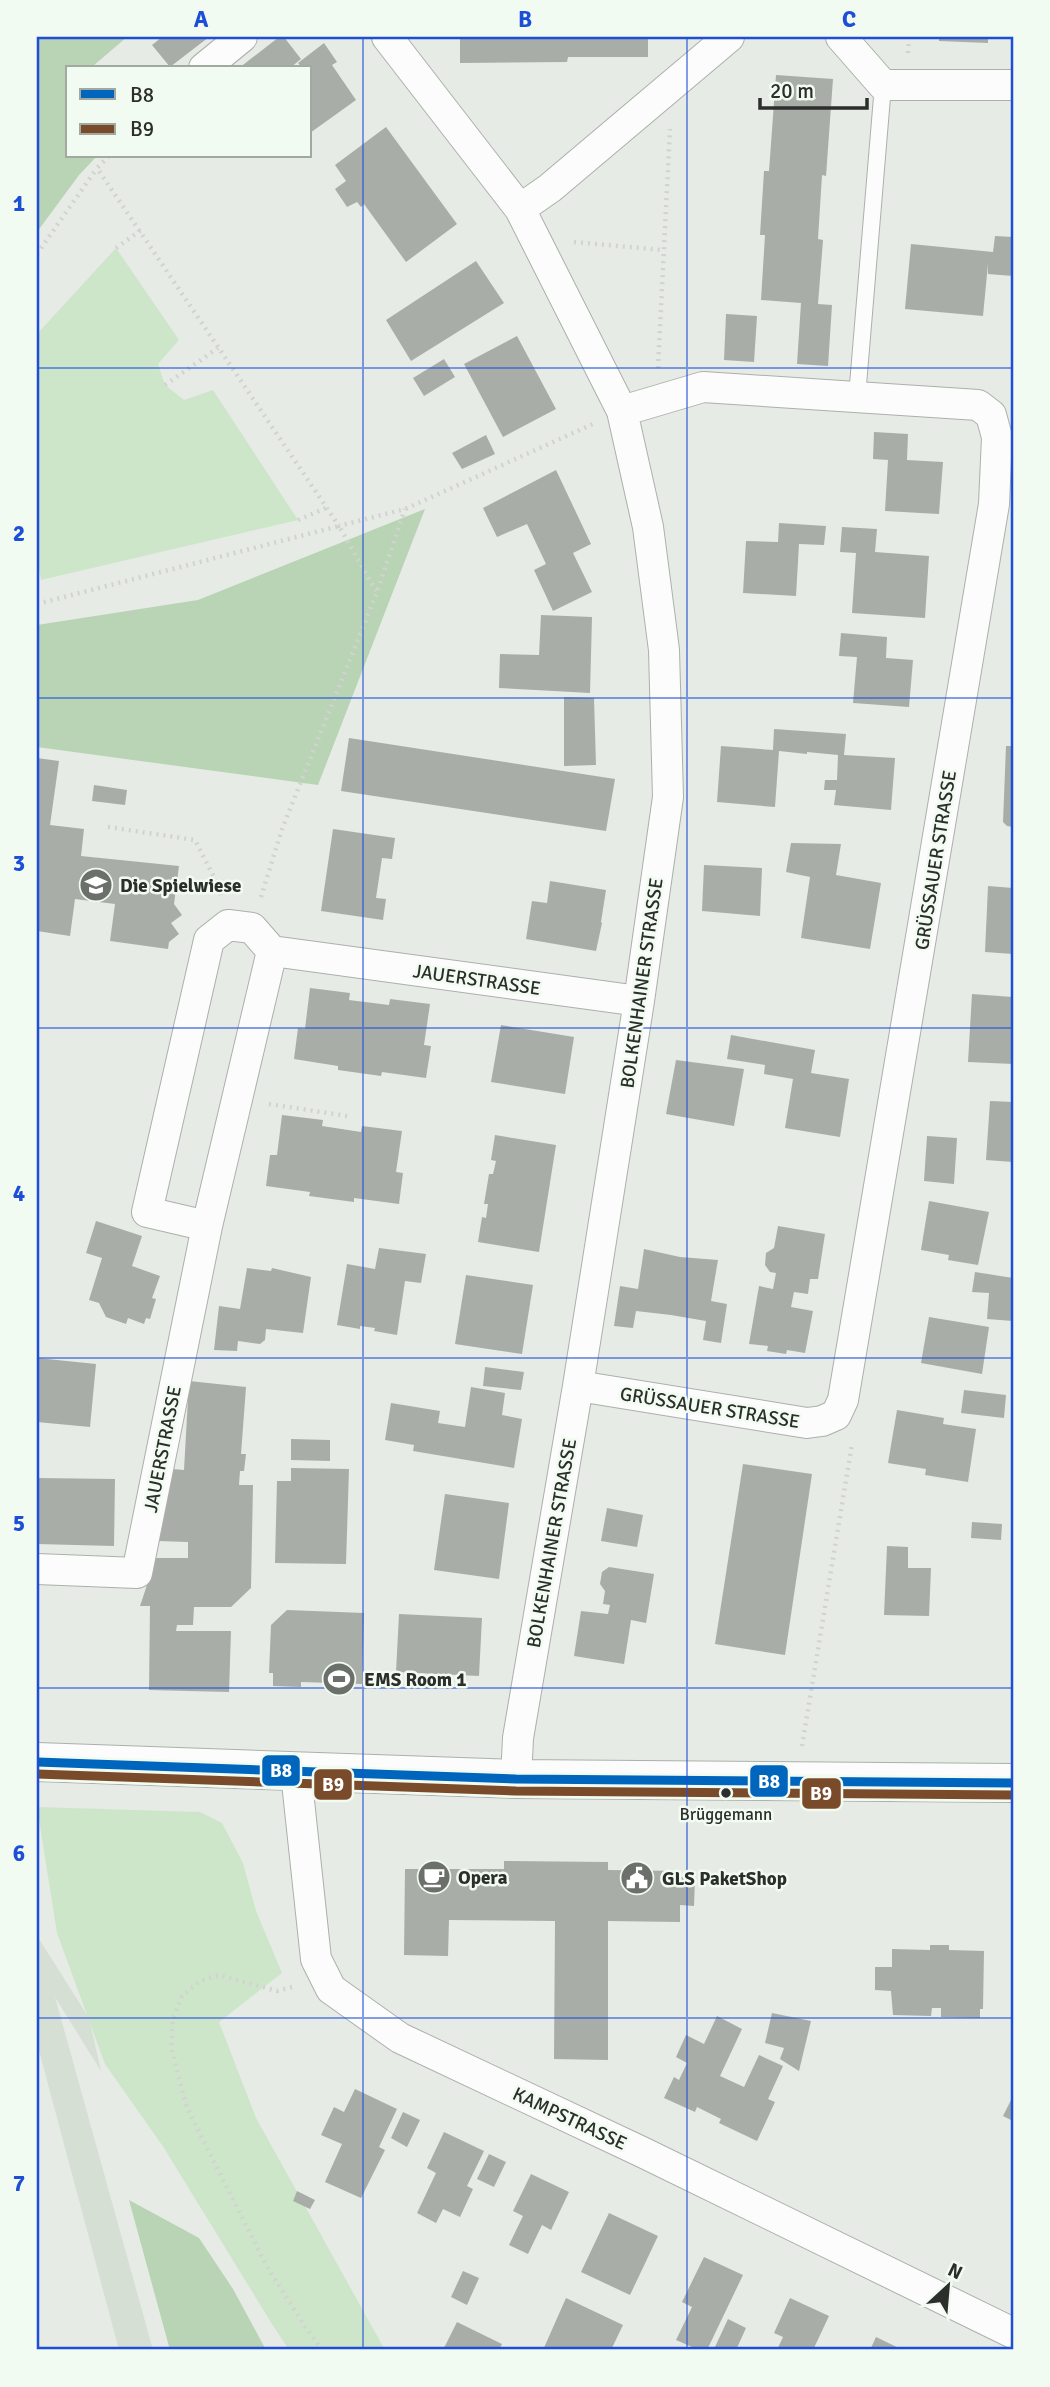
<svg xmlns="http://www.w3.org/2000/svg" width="1050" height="2387" font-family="Signika,sans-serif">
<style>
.built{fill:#d5dfd4}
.green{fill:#cde6ca}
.forest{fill:#b8d4b4}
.building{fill:#a9ada8}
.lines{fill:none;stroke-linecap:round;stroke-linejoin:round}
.lane-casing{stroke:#acb0ac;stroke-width:18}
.street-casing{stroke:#acb0ac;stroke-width:32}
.secondary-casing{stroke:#acb0ac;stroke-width:40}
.path{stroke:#d2d3d1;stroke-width:4.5;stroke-dasharray:2 5;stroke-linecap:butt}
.lane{stroke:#fbfcfb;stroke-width:16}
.street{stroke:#fbfcfb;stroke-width:30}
.secondary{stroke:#fbfcfb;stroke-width:38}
.bus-1-casing{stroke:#f2fbf1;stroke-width:14}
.bus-2-casing{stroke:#f2fbf1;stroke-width:14}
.bus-1{stroke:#0065bd;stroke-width:9}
.bus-2{stroke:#7a4b2a;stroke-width:9}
.grid{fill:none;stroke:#1d4ed8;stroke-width:2;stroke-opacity:0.55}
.bus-dot{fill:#2b2e2a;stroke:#f2fbf1;stroke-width:2.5}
.labels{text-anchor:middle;stroke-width:5;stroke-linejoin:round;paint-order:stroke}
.bus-label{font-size:17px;fill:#2b2e2a;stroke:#f2fbf1}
.street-label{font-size:19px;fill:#2b2e2a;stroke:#f2fbf1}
.poi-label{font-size:19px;font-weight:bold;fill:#2b2e2a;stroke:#f2fbf1;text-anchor:start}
.line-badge{stroke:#f2fbf1;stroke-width:2.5}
.badge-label{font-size:19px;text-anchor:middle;font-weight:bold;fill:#fff}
.neatline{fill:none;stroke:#1d4ed8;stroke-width:2.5}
.grid-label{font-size:23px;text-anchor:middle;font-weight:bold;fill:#1d4ed8}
</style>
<rect width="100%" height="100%" fill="#e6ebe5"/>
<!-- built -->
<path class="built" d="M37,1932L39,1939L89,2018L101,2071L55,1997L153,2350H119L37,2043Z"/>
<!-- green -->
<path class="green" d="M116,248L179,340L158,364L165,385L184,400L213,390L298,520L41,580L37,558V334Z
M37,1807L200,1812L222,1823L243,1863L256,1911L282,1973L219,2022L256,2118L385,2350H289L272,2324L164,2148L105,2064L57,1933Z"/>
<!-- forest -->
<path class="forest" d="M37,37H127L93,66L94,68H68V156H97L79,175L37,232Z
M425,509L318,785L37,747V625L198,600Z
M129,2200L199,2238L233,2289L266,2350H170Z"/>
<!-- building -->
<path class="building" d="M162,37H209L170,67L152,45Z
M279,37H284L301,59L290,68H239Z
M460,37H648V57H568L567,62L460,63Z
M939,37H988V43L939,41Z
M324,43L337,62L332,65L356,100L310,133V68H302L298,63Z
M776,75L833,79L826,176L822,175L818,239L823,240L818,304L832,305L828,366L797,364L801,303L761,300L765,235H760L764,171H769Z
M386,127L457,224L406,262L364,204L361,207L357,202L347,207L335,189L346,181L335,165Z
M995,236L1013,237V276L988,274V264L983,316L905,309L911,244L993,252Z
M476,261L504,303L411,361L386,320Z
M726,314L757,316L754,362L724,360Z
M517,336L556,409L503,437L464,364Z
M444,359L455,377L424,396L413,378Z
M874,432L908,434L907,460L943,462L939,514L885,511L888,460L873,459Z
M486,435L495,454L462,469L452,453Z
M556,470L591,544L573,553L592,592L553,611L534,570L546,564L527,524L497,537L483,508Z
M779,523L826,526L824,545L799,544L796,596L743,593L746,541L778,542Z
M842,527L877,529L875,552L929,556L925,618L852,613L856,553L840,552Z
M541,615L592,617L590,693L499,688L500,654L539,655Z
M841,633L887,637L886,658L913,660L909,707L853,703L857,657L839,656Z
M564,697L594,698L596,765L564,766Z
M774,729L846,734L844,755L895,758L891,810L834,805L836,790H824L825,780H837L838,755L807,752V754L779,751L775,807L717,802L721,746L773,750Z
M349,738L615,779L606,831L341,791Z
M1006,746H1013V827L1007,826L1003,822Z
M37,758L59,761L50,825L84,829L81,856L179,866L174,904L182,915L171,923L179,934L169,942L168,949L110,941L115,904L75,899L70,936L37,931Z
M94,785L127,790L125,805L92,801Z
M333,829L395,838L392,859L382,858L376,898L386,899L383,920L321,911Z
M791,843L841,844L836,875L881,883L870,949L801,938L810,877L786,872Z
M704,865L762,868L760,916L702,911Z
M550,881L606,890L601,922L602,923L596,951L526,939L532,901L547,903Z
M988,886L1013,888V954L985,952Z
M310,988L350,993L349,1000L389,1005L390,999L430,1004L424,1045L431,1046L426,1078L382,1072L381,1076L338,1070V1066L294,1059L298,1028L305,1029Z
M972,994L1013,997V1064L968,1062Z
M501,1025L574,1037L565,1094L491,1082Z
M731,1035L815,1050L811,1073L849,1079L840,1137L785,1128L793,1079L764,1074L765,1065L727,1059Z
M676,1060L744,1069L734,1126L666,1114Z
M990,1101L1013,1102V1162L986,1160Z
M282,1115L323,1120L322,1126L361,1132L362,1126L402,1131L396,1172L403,1173L399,1204L354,1198V1202L309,1196L310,1192L266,1186L270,1155H277Z
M495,1135L556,1145L539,1252L478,1242L482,1217L486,1218L488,1204H484L489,1174H493L496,1161L491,1160Z
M927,1136L957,1138L954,1184L924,1181Z
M929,1201L989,1212L978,1265L948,1260L949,1255L921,1250Z
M96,1221L142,1236L132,1266L160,1276L152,1298L156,1299L150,1319L146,1318L144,1324L128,1318L126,1324L106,1317L99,1303L89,1300L102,1258L86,1253Z
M778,1226L825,1234L818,1279H810L808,1294L794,1292L791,1307L813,1311L805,1353L787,1350L786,1354L767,1351L768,1346L749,1344L759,1286L773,1289L776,1273L770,1272L765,1265L766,1253L774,1248Z
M379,1248L426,1254L421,1283L405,1281L397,1335L374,1331L375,1328L360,1326V1329L337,1325L347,1264L375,1269Z
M644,1249L680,1257L718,1260L711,1301L727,1304L721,1343L703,1340L706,1321L671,1315L636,1311L633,1328L614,1326L620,1286L638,1289Z
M247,1268L271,1271L272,1268L311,1277L303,1333L266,1329L265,1340L260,1344L238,1341L237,1351L214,1350L219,1306L240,1309Z
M975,1272L1013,1278V1321L987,1319L989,1293L972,1292Z
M466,1275L533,1285L522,1354L455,1344Z
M929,1317L989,1327L982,1374L921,1363Z
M37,1358L96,1364L90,1427L37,1422Z
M485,1367L524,1372L521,1390L483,1386Z
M189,1381L246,1387L241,1454H246L244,1471H240L239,1485H253L251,1588L231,1607H194L193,1625H177L176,1631H231L229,1692L149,1690L150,1606H140L156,1558H188V1542L158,1541L172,1469L184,1470Z
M471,1387L505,1393L502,1415L522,1419L514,1468L413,1451L414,1445L385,1440L391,1403L440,1411L438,1423L465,1427Z
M964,1390L1006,1395L1004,1418L961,1413Z
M897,1410L944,1418L943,1424L976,1429L968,1482L925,1475L926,1469L888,1463Z
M291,1439L330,1440V1461L291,1460Z
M743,1464L812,1474L785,1655L715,1644Z
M291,1468L349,1469L346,1564L275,1563L277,1481H291Z
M37,1478L115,1479L114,1546L37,1544Z
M445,1494L509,1503L499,1579L434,1570Z
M607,1508L643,1515L637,1547L601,1541Z
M972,1522L1002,1524L1001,1540L971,1538Z
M887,1546L908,1547V1568H931L929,1616L884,1615Z
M609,1567L654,1574L646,1623L631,1620L624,1664L574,1656L581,1611L608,1614L610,1605L603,1604L605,1591L600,1584L602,1572Z
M287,1610L364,1613L362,1684L301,1682V1687L273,1686V1673H269L271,1625Z
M399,1614L482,1618L479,1676L396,1672Z
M504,1861L608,1862V1870L680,1871V1877L695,1878L694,1906L680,1905V1922L608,1921V2060L554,2059L555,1921L449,1920L448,1956L404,1955L405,1869H504Z
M930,1945H949V1950L984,1951L983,2009H980V2018L941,2017V2008H932L931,2016L893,2015L891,1991L875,1990V1967H892V1949L930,1950Z
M772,2013L811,2021L799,2071L780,2059L784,2048L765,2043Z
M717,2016L742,2029L720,2076L744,2087L759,2055L783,2066L768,2099L775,2102L757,2141L719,2123L721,2119L697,2107L695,2112L664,2098L674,2077L679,2080L687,2063L676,2057L686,2035L704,2044Z
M355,2089L397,2109L379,2147L385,2150L361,2198L325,2182L342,2144L321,2135L334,2107L344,2112Z
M1013,2096V2121L1003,2116Z
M403,2112L420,2120L407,2147L391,2138Z
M444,2132L484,2151L467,2186L473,2189L460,2217L443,2209L436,2223L417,2213L436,2173L427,2168Z
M489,2154L506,2162L494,2187L477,2179Z
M531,2174L569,2192L551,2230L542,2225L528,2254L509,2245L523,2216L513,2211Z
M297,2191L315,2200L310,2209L293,2201Z
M609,2213L658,2236L630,2295L581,2272Z
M704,2257L743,2275L707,2350H699L676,2340L692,2307L682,2302Z
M463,2271L479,2278L467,2305L451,2297Z
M566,2298L623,2325L611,2350H543Z
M790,2298L829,2316L813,2350L803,2347L801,2350H777L783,2337L774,2333Z
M728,2319L746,2328L736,2350H722L715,2347Z
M457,2322L502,2344L499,2350H440L445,2346Z
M876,2337L903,2350H870Z"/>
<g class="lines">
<defs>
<path id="lane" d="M857,397L883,85"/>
<path id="street" d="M387,37L520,209
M841,37L883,85H1013
M204,68L242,37
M272,951L207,1226L147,1212L209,940L228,925L252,928L272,951L639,1001
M578,1386L807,1423L822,1421L836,1415L843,1400L994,504L997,437L991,415L978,405L703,387L622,411
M37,1569L137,1573L207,1226
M296,1773L316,1959L331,1989L400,2038L642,2152L1013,2333
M516,1779L518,1738L578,1386L639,1001L668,797L664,650L648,527L622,411L520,209L550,188L729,37"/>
<path id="secondary" d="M37,1762L516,1779L1013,1783"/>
</defs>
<!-- lane casing -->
<use href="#lane" class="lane-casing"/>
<!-- street casing -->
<use href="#street" class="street-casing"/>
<!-- secondary casing -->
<use href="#secondary" class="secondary-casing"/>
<!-- path -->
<path class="path" d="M908,53L909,37
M109,156L97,168L339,526L405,509L593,424
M574,242L663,250
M116,248L141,230
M37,254L97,168
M658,368L670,129
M165,385L218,348
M298,520L326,508
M37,604L339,526L376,591
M108,827L195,840L218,885L221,896
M261,897L282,829L377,592L405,509
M269,1104L347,1116
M802,1746L852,1444
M292,1987L277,1991L219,1975L200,1981L182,1996L173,2018L171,2048L187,2108L266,2265L304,2325L322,2350"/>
<!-- lane -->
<use href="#lane" class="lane"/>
<!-- street -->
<use href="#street" class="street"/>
<!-- secondary -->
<use href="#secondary" class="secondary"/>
<defs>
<path id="bus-1" d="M37,1762L516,1779L1013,1783"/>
<path id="bus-2" d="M37,1774L516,1791L1013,1795"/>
</defs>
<!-- bus-1 casing -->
<use href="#bus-1" class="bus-1-casing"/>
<!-- bus-2 casing -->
<use href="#bus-2" class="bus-2-casing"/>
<!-- bus-1 -->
<use href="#bus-1" class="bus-1"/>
<!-- bus-2 -->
<use href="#bus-2" class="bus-2"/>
</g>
<!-- grid -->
<path class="grid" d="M363,37V2350M687,37V2350M37,368H1013M37,698H1013M37,1028H1013M37,1358H1013M37,1688H1013M37,2018H1013"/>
<!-- icons -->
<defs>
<symbol id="school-disc" viewBox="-11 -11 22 22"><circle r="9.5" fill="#6c706b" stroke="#f2fbf1"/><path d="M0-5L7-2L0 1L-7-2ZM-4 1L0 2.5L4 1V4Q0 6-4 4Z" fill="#fff"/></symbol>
<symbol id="stadium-disc" viewBox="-11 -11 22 22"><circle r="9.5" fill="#6c706b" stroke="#f2fbf1"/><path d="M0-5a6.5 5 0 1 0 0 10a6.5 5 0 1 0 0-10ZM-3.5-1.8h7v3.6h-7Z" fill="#fff"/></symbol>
<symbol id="cafe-disc" viewBox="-11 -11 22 22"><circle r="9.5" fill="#6c706b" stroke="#f2fbf1"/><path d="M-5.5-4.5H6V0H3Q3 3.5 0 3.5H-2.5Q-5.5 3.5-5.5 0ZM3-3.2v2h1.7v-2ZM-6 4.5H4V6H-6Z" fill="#fff"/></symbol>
<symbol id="civic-disc" viewBox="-11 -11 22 22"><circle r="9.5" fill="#6c706b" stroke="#f2fbf1"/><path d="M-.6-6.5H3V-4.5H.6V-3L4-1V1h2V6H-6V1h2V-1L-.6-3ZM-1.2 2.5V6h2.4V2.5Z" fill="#fff"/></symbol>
</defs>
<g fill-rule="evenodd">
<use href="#school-disc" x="77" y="866" width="38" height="38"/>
<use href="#stadium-disc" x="320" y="1660" width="38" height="38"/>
<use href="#cafe-disc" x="415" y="1858" width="38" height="38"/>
<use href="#civic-disc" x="618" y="1859" width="38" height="38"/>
</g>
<!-- markers -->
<circle class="bus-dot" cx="726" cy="1793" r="6"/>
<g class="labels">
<!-- bus labels -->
<g class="bus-label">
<text x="726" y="1820">Brüggemann</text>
</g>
<!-- street labels -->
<g class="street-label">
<text transform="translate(935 860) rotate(-81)" y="7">GRÜSSAUER STRASSE</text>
<text transform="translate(477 979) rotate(8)" y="7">JAUERSTRASSE</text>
<text transform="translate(641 983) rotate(-82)" y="7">BOLKENHAINER STRASSE</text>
<text transform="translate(710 1407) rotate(9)" y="7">GRÜSSAUER STRASSE</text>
<text transform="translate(162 1449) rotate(-79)" y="7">JAUERSTRASSE</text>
<text transform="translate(551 1543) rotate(-80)" y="7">BOLKENHAINER STRASSE</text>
<text transform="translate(570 2118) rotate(25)" y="7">KAMPSTRASSE</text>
</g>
<!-- poi labels -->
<g class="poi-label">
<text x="120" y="892">Die Spielwiese</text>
<text x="364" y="1686">EMS Room 1</text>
<text x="458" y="1884">Opera</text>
<text x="662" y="1885">GLS PaketShop</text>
</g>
</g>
<g class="line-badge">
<rect x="261" y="1754" width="40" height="33" rx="7" fill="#0065bd"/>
<rect x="749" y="1764" width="40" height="34" rx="7" fill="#0065bd"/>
<rect x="313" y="1768" width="40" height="33" rx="7" fill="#7a4b2a"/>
<rect x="801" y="1777" width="41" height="33" rx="7" fill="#7a4b2a"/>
</g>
<g class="badge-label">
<text x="281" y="1777">B8</text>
<text x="769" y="1788">B8</text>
<text x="333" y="1791">B9</text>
<text x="821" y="1800">B9</text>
</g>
<!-- border -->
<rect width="1050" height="2387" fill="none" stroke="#f2fbf1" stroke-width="77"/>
<!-- legend -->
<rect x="66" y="66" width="245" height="91" fill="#f2fbf1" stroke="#a2a9a1" stroke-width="2"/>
<rect x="80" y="89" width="35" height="10" fill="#0065bd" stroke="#a2a9a1" stroke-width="2"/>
<text x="130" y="102" font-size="21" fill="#2b2e2a">B8</text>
<rect x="80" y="124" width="35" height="10" fill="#7a4b2a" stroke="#a2a9a1" stroke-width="2"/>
<text x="130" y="136" font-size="21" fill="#2b2e2a">B9</text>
<!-- north arrow -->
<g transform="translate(948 2286) rotate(26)" stroke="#f2fbf1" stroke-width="5" paint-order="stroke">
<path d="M0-5L12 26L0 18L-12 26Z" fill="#2b2e2a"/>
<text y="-10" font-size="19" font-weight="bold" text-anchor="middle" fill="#2b2e2a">N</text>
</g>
<!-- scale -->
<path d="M760 98v10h107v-10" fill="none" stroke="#2b2e2a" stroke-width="3.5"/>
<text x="770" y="98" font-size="21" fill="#2b2e2a" stroke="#f2fbf1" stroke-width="5" paint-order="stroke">20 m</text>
<rect x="38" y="38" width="974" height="2310" class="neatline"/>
<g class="grid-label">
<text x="201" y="27">A</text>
<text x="525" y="27">B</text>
<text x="849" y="27">C</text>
<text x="19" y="211">1</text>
<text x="19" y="541">2</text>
<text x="19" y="871">3</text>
<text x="19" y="1201">4</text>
<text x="19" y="1531">5</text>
<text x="19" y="1861">6</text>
<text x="19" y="2191">7</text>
</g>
</svg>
